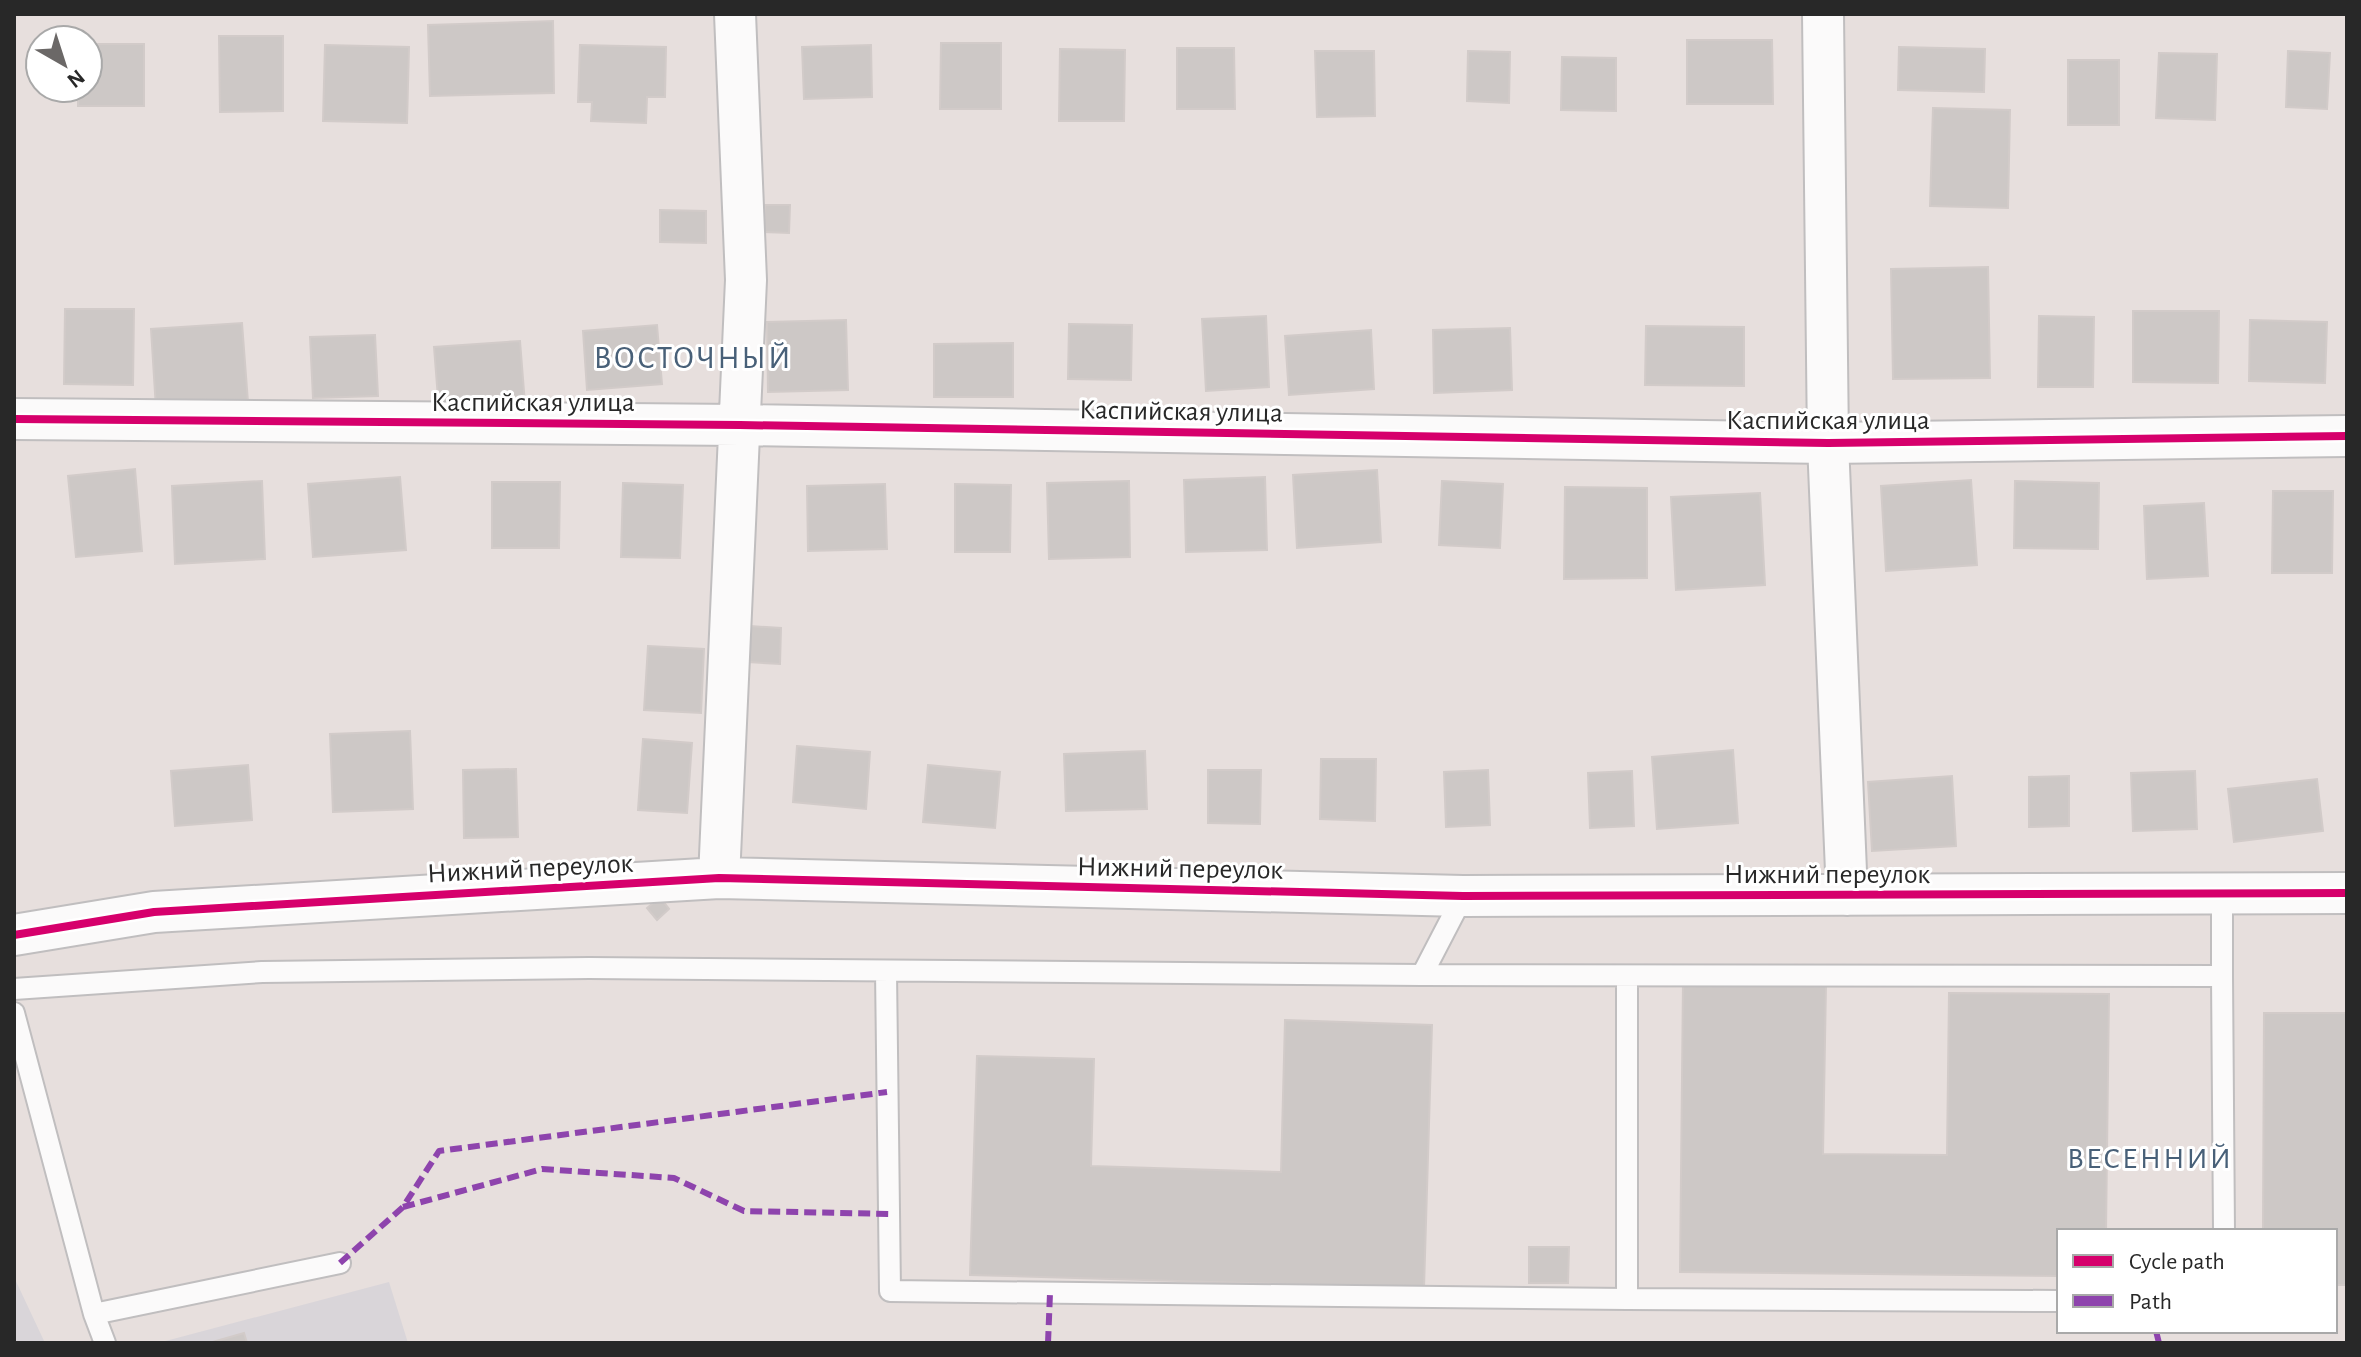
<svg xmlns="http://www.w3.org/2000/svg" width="2361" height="1357" font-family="'Alegreya Sans',sans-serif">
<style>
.industrial{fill:#d9d5d9}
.building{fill:#cdc8c6;stroke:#d2cbc9;stroke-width:2}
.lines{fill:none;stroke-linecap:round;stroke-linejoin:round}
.service-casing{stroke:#c0bebf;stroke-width:24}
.minor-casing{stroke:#c0bebf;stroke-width:44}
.service{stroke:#fbfafa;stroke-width:20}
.minor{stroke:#fbfafa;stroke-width:40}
.quiet{stroke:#8e44ad;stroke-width:6;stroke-dasharray:12 6;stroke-linecap:butt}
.cycleway-casing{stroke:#fff;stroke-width:13}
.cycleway{stroke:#d6006c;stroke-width:8}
.labels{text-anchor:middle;stroke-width:6;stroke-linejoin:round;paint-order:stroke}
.street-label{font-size:28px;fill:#282828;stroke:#fff}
.neighbourhood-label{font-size:30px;letter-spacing:2px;fill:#486078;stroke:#fff}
.quarter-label{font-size:32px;letter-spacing:2px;fill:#486078;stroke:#fff}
</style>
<rect width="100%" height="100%" fill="#e7dfdd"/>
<!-- industrial -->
<path class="industrial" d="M14,1277L45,1343H14Z
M389,1282L408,1343H158Z"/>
<!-- building -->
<path class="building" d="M553,21L554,93L430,96L428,25Z
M219,36H283V111L220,112Z
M1687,40H1772L1773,104H1687Z
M941,43H1001V109H940Z
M88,44H144V106H78V88H88Z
M325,45L409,47L407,123L323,121Z
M580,45L666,47L665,97H647L646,123L591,121L592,102H578Z
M871,45L872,97L804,99L802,47Z
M1899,47L1985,49L1984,92L1898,90Z
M1177,48H1234L1235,109H1177Z
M1060,49L1125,50L1124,121H1059Z
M1315,51H1374L1375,116L1317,117Z
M1468,51L1510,52L1509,103L1467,101Z
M2288,51L2330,53L2327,109L2286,107Z
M2159,53L2217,54L2215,120L2156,118Z
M1562,57L1616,58V111L1561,110Z
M2068,60H2119V125H2068Z
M1933,108L2010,110L2008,208L1930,206Z
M765,205H790L789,233L764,232Z
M660,210L706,211V243L660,242Z
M1988,267L1990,378L1893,379L1891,269Z
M65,309H134L133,385L64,384Z
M2133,311H2219L2218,383L2133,382Z
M1266,316L1269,387L1206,391L1202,319Z
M2039,316L2094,317L2093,387H2038Z
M846,320L848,390L768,392L767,322Z
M2250,320L2327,322L2325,383L2249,381Z
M242,323L248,402L156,409L151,329Z
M1069,324L1132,325L1131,380L1068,379Z
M657,325L662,384L587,390L583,331Z
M1646,326L1744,327V386L1645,385Z
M1510,328L1512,390L1434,393L1433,330Z
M1371,330L1374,389L1289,395L1285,336Z
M375,335L378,396L313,398L310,337Z
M520,341L525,404L439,411L434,347Z
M1013,343V397H934V344Z
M135,469L142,551L76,557L68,476Z
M1377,470L1381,542L1297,548L1293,475Z
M400,477L406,550L313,557L308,484Z
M1265,477L1267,550L1186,552L1184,480Z
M1971,480L1977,565L1886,571L1881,486Z
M262,481L265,559L175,564L172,486Z
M1129,481L1130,557L1049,559L1047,483Z
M1442,481L1503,484L1500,548L1439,545Z
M2015,481L2099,483L2098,549L2014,548Z
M492,482H560L559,548H492Z
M623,483L683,485L680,558L621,557Z
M885,484L887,549L808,551L807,486Z
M955,484L1011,485L1010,552H955Z
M1565,487L1647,488V578L1564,579Z
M2273,491H2333L2332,573H2272Z
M1760,493L1765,585L1676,590L1671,497Z
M2204,503L2208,576L2147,579L2144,506Z
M750,626L781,628L780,664L748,662Z
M648,646L704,649L701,713L644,710Z
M410,731L413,809L333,812L330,734Z
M643,739L692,743L687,813L638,810Z
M797,746L870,752L866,809L793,802Z
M1733,750L1738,823L1657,829L1652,757Z
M1145,751L1147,809L1066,811L1064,754Z
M1321,759H1376L1375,821L1320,819Z
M248,765L252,820L175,826L171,771Z
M928,765L1000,772L995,828L923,822Z
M516,769L518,837L464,838L463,770Z
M1208,770H1261L1260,824L1208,823Z
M1488,770L1490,825L1446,827L1444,772Z
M1632,771L1634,826L1590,828L1588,773Z
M2195,771L2197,829L2133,831L2131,773Z
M1952,776L1956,846L1872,851L1868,782Z
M2069,776V826L2029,827V777Z
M2317,779L2323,831L2234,842L2228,789Z
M660,897L669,909L657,920L647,908Z
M1683,982L1826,984L1823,1154L1947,1155L1949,993L2109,994L2106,1231H2059V1276L1680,1272Z
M2264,1013H2347V1285H2335V1231H2263Z
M1285,1020L1432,1025L1424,1288L970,1275L977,1056L1094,1059L1091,1166L1281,1172Z
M1529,1247H1569L1568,1283H1529Z
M244,1333L247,1343H209Z"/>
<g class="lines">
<defs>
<path id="service" d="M886,971L890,1291L1627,1299
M1422,975L1463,896
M1627,976V1299L2059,1301
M2222,976L2224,1231
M14,989L262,972L589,968L1422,975L2222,976V894
M14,1013L94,1314L105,1343
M94,1314L340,1263"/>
<path id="minor" d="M1823,14L1828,443L1847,895
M14,419L740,425L1828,443L2347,436
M719,878L746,280L735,14
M14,935L154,912L719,878L1463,896L2347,893"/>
</defs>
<!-- service casing -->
<use href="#service" class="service-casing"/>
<!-- minor casing -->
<use href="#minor" class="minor-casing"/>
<!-- service -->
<use href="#service" class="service"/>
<!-- minor -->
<use href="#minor" class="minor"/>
<!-- quiet -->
<path class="quiet" d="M403,1207L542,1169L674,1178L744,1211L889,1214
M340,1263L403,1207L439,1151L887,1092
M2156,1331L2159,1343
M1048,1343L1050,1293"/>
<defs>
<path id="cycleway" d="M14,419L740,425L1828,443L2347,436
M14,935L154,912L719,878L1463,896L2347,893"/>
</defs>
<!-- cycleway casing -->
<use href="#cycleway" class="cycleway-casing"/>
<!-- cycleway -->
<use href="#cycleway" class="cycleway"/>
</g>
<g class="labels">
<!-- street labels -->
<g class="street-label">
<text x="533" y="411">Каспийская улица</text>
<text transform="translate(1181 410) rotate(1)" y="10">Каспийская улица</text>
<text x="1828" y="429">Каспийская улица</text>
<text transform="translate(530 867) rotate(-3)" y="10">Нижний переулок</text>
<text transform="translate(1180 867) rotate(1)" y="10">Нижний переулок</text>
<text x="1827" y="883">Нижний переулок</text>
</g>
<!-- neighbourhood labels -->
<g class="neighbourhood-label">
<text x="2150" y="1168">ВЕСЕННИЙ</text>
</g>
<!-- quarter labels -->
<g class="quarter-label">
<text x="693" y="368">ВОСТОЧНЫЙ</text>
</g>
</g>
<!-- border -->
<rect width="2361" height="1357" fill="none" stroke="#282828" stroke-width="32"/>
<!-- legend -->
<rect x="2057" y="1229" width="280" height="104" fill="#ffffff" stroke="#a9a9a9" stroke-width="2"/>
<rect x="2073" y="1255" width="40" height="12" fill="#d6006c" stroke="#a9a9a9" stroke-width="2"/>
<text x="2129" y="1269" font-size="24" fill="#282828">Cycle path</text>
<rect x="2073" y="1295" width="40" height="12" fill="#8e44ad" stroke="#a9a9a9" stroke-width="2"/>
<text x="2129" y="1309" font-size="24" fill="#282828">Path</text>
<!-- north arrow -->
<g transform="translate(64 64) rotate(141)"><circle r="38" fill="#ffffff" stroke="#a9a9a9" stroke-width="2"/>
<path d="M0-6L14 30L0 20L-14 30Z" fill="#6b6867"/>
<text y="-12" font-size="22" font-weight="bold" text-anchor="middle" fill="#282828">N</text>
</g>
</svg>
